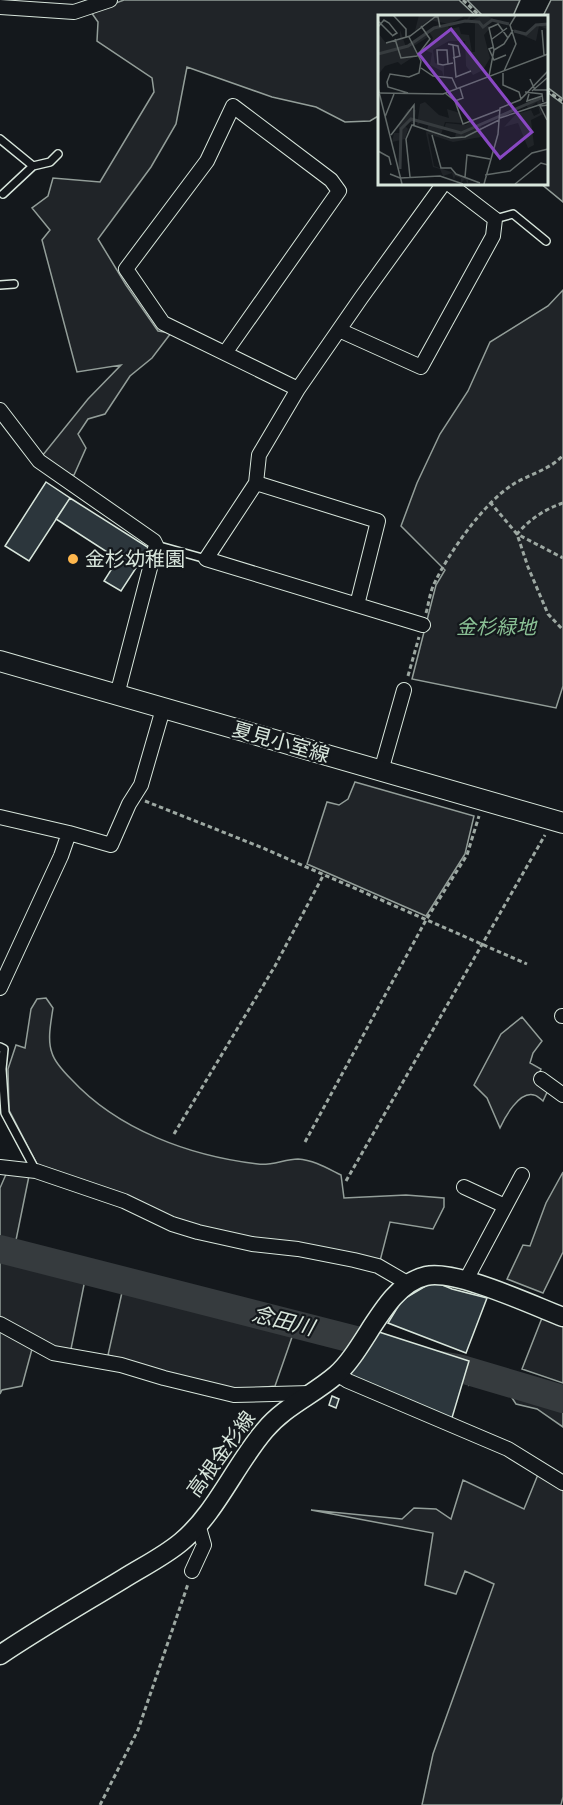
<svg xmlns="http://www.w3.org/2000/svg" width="563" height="1805" font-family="'Noto Serif','Noto Sans JP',serif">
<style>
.green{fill:#202428;stroke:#939e99;stroke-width:1.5}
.parking{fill:#24282b;stroke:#939e99;stroke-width:1.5}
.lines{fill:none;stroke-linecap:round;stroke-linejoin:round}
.river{stroke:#363b3e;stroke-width:28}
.building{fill:#2c363c;stroke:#d8e6dc;stroke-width:1.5}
.service-casing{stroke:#d8e6dc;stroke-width:10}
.minor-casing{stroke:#d8e6dc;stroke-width:16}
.tertiary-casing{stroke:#d8e6dc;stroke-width:21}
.secondary-casing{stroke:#d8e6dc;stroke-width:22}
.path{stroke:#9da8a2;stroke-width:3;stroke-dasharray:4.5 3;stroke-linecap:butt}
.service{stroke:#14181c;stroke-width:7}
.minor{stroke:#14181c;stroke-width:14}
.tertiary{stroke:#14181c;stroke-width:18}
.secondary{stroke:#14181c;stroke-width:20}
.poi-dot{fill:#ffb74d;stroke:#14181c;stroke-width:2}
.labels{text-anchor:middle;stroke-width:4.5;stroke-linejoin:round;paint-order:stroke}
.poi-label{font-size:20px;fill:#d8e6dc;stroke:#14181c;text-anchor:start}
.park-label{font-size:20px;font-style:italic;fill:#8ac095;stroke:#14181c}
.street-label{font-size:20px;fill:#d8e6dc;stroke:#14181c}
.water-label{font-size:21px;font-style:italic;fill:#d8e6dc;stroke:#14181c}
.inset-river{fill:none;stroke:#363b3e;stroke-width:3}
.inset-road{fill:none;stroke:#626a69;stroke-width:1.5}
.view{fill:#8948c3;fill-opacity:0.15;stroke:#8948c3;stroke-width:3}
.inset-edge{fill:none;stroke:#d8e6dc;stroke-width:3}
</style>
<rect width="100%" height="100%" fill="#14181c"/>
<!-- green -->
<path class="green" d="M124,0H459L476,16H380V115L370,121L345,122L316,107L272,97L187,67L176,124L151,167L98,239L126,285L158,331L171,333L152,358L130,376L105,414L88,419L78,434L86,448L74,475H69L42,456L88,399L121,365L77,372L42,240L50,230L32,208L48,196L53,178L100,182L154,92L152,78L97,41L98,22L91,12Z
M467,0H520L513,16H483Z
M551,0H563V99L547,87L546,16H543Z
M547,92L563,104V202L540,183H546Z
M563,290V686L556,708L412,679L436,585L445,570L401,526L417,483L440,434L468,391L490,342L548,306Z
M355,782L474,816L465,854L426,916L307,864L327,802L339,805L348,799Z
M46,998L53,1008C51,1022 47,1040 52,1053C55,1063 64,1072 71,1079C118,1130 190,1156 258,1164C271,1166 285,1159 298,1159C314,1160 327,1168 341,1175L344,1198L406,1195L444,1198V1207L433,1229L390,1222L380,1261L252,1240L172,1220L38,1166L9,1110L8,1069L16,1045L25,1048L31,1009L37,999Z
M522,1017L542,1041L533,1053L530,1063L541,1069L537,1079L549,1088L543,1101C542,1100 536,1095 534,1095C519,1091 505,1117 500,1128L487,1098L474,1085L501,1034Z
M7,1172L29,1176L15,1245L0,1242V1188Z
M0,1255L87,1270L71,1349L52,1347L0,1319Z
M125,1279L299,1317L275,1386L238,1390L164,1373L108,1355Z
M542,1318L563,1326V1383L522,1369Z
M0,1328L32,1349L22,1386L2,1390L0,1394Z
M474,1363L563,1393V1427L537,1409L516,1404L503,1384L480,1378L469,1385Z
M539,1472L563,1485V1797L561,1805H422L433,1754L494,1584L465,1571L456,1594L425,1585L433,1533L311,1510L402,1519L414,1508L436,1509L451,1519L463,1480L524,1509Z"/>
<!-- parking -->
<path class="parking" d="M563,1172V1252L543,1293L507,1279L523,1245L530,1246L546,1203Z"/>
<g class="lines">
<!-- river -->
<path class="river" d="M0,1249L364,1342L391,1351
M429,1363L458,1368L563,1399"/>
</g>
<!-- building -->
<path class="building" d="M46,482L70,498L29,561L5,546Z
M70,498L149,548L121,591L104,581L118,559L56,519Z
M429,1284H440L452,1289L487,1298L466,1353L388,1323L402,1300Z
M379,1332L469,1361L451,1421L347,1376Z
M332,1396L339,1399L336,1408L329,1405Z"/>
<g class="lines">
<defs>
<path id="service" d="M0,139L33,166
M3,194L33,166L50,162L58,154
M495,219L513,214L546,241
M0,285L14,284
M156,545L206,559
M0,1047L4,1049L2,1069L5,1113L36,1171"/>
<path id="minor" d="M0,7L74,12L110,0
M339,330L421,367L493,236L495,219L448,183
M225,353L339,191L331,180L233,106L207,161L126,269L163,323L298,389
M0,410L39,461L154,541L156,545L117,695
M256,483L378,521L357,605
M423,625L206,559L256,483L259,455L298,389L361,298L444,183
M381,771L404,690
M0,817L69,833L111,845L129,804L141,785L163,709
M0,988L61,856L69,833
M562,1016H563
M541,1079L563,1095
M0,1167L36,1171L124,1201L172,1224L198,1232L252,1244L298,1249L354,1260L378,1266L409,1284
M464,1187L505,1206
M466,1280L522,1175
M0,1324L53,1353L121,1365L164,1378L234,1395L310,1393
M337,1374L348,1381L508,1449L563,1483
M192,1571L204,1545L198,1524"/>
<path id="tertiary" d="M0,1655C40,1628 82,1604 123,1579C142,1567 163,1557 181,1542C216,1513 235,1465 265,1430C285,1406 313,1395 336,1375C366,1349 385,1285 426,1276C455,1269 532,1305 563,1317"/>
<path id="secondary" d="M0,661L563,823"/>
</defs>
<!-- service casing -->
<use href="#service" class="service-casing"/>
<!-- minor casing -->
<use href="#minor" class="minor-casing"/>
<!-- tertiary casing -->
<use href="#tertiary" class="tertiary-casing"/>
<!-- secondary casing -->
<use href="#secondary" class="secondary-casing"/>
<!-- path -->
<path class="path" d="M463,0L480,16
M546,90L563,102
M490,502L517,534L528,567L548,614L563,630
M563,503C545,509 530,519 517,534L563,558
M426,613C429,603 430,591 435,582C450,551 484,503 512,485C527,475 552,469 563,455
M408,676L419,637
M145,801L263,848L527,964
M174,1134L275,966L324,874
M305,1142L426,920L467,855L479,816
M346,1181L545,835
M100,1805L138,1730L188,1584"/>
<!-- service -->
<use href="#service" class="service"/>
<!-- minor -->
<use href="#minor" class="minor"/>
<!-- tertiary -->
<use href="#tertiary" class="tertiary"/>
<!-- secondary -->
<use href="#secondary" class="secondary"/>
</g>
<!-- markers -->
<circle class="poi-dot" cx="73" cy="559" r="6"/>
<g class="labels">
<!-- poi labels -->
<g class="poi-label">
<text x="85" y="566">金杉幼稚園</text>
</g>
<!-- park labels -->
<g class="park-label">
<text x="496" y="634">金杉緑地</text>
</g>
<!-- street labels -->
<g class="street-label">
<text transform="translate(281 742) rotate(16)" y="7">夏見小室線</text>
<text transform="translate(221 1454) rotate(-54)" y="7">高根金杉線</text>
</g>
<!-- water labels -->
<g class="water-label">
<text transform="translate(283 1321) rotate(14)" y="7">念田川</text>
</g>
</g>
<!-- overview -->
<g transform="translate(378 15)">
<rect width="170" height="170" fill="#14181c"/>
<path d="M41,0H85V2L71,9L51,5L37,16ZM92,0L93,1L91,6L107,0L118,5L106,11H114L106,20L112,43L105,55L95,60L88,51L87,26H71L55,35L57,48L66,51V63L64,56L52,50L54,38L46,35L23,50L20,47L7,51L0,60V18L8,28L22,25V15L28,32L48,19L50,22L36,31L39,37L48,34L55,23L51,17L56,14L70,11L73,19L72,14L81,12L83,19L91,20L94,37H97V8L88,6ZM169,8V14L161,11L158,26L137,17L147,18L157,10ZM164,83L161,92L165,99L153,105L156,130L150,133L140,108L126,112L138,99L153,95L156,101L162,98L159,87L150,94L148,89ZM47,87L61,100L71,103L69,94L82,98L83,108L67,107L63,120L77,123L78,117L66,113L68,108L88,110L95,105V114L103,108L104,122L97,123L75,127L50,119L56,151L90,163V169L87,164L83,168V163L77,161L76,165L74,158L65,161L62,154L55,152L48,118L51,108L44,106L39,111L42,89ZM30,94L38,95L36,109L31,106L26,110L30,114L27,124L14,127L16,118H23L20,111Z" fill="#202428"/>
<path class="inset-river" d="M136,16L148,19L158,10L170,9M0,39L30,31L56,13L87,6L101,7L105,12L114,5L131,9M22,154L23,114L33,104L83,118L163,83"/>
<path class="inset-road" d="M15,0L28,14V22M0,6L14,20M0,12L6,5L11,8L19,18L14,21M164,15L166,40M17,24L23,43L39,41L52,24L43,11M114,24L129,13M8,28L32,21L57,2H60L62,12M70,29L75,30L78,62L93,56M75,30L80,31L82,41L75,43M116,32L111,34L116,45L128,40M116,35L126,29L135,15M70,49L69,35H59L60,49L65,50L75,48M43,53L55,61L74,63L79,74M126,56L138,29L132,10L138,0M125,58V70L141,77L143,84M111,61L116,35L111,13L120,9L130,23M152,64L157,75H170M0,73L24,169M154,76L169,63M147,77L164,79L165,87M0,78L65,79L170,39M30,78L10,72L9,67L12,59L31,62L41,58L43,46L31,22M67,78L77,86L85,109L121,95M151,79L149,86L164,81M77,86L85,83L82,73M7,102L16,79M122,103L170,87M169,105L162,91L170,90M13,120L36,90V110M54,120L63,153H73L78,159L102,168M0,136L11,142L13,150M12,159L22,163L62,161L85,169M107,160L132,156L154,138L170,134M32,162L28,124L34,110L73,123L87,122L121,105M87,162L89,140L112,144M106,169L120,119L122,93L142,85L170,56M137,169L163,148L170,150"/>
<path class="view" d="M73,14L154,117L122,143L41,39Z"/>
<rect width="170" height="170" class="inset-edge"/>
</g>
</svg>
